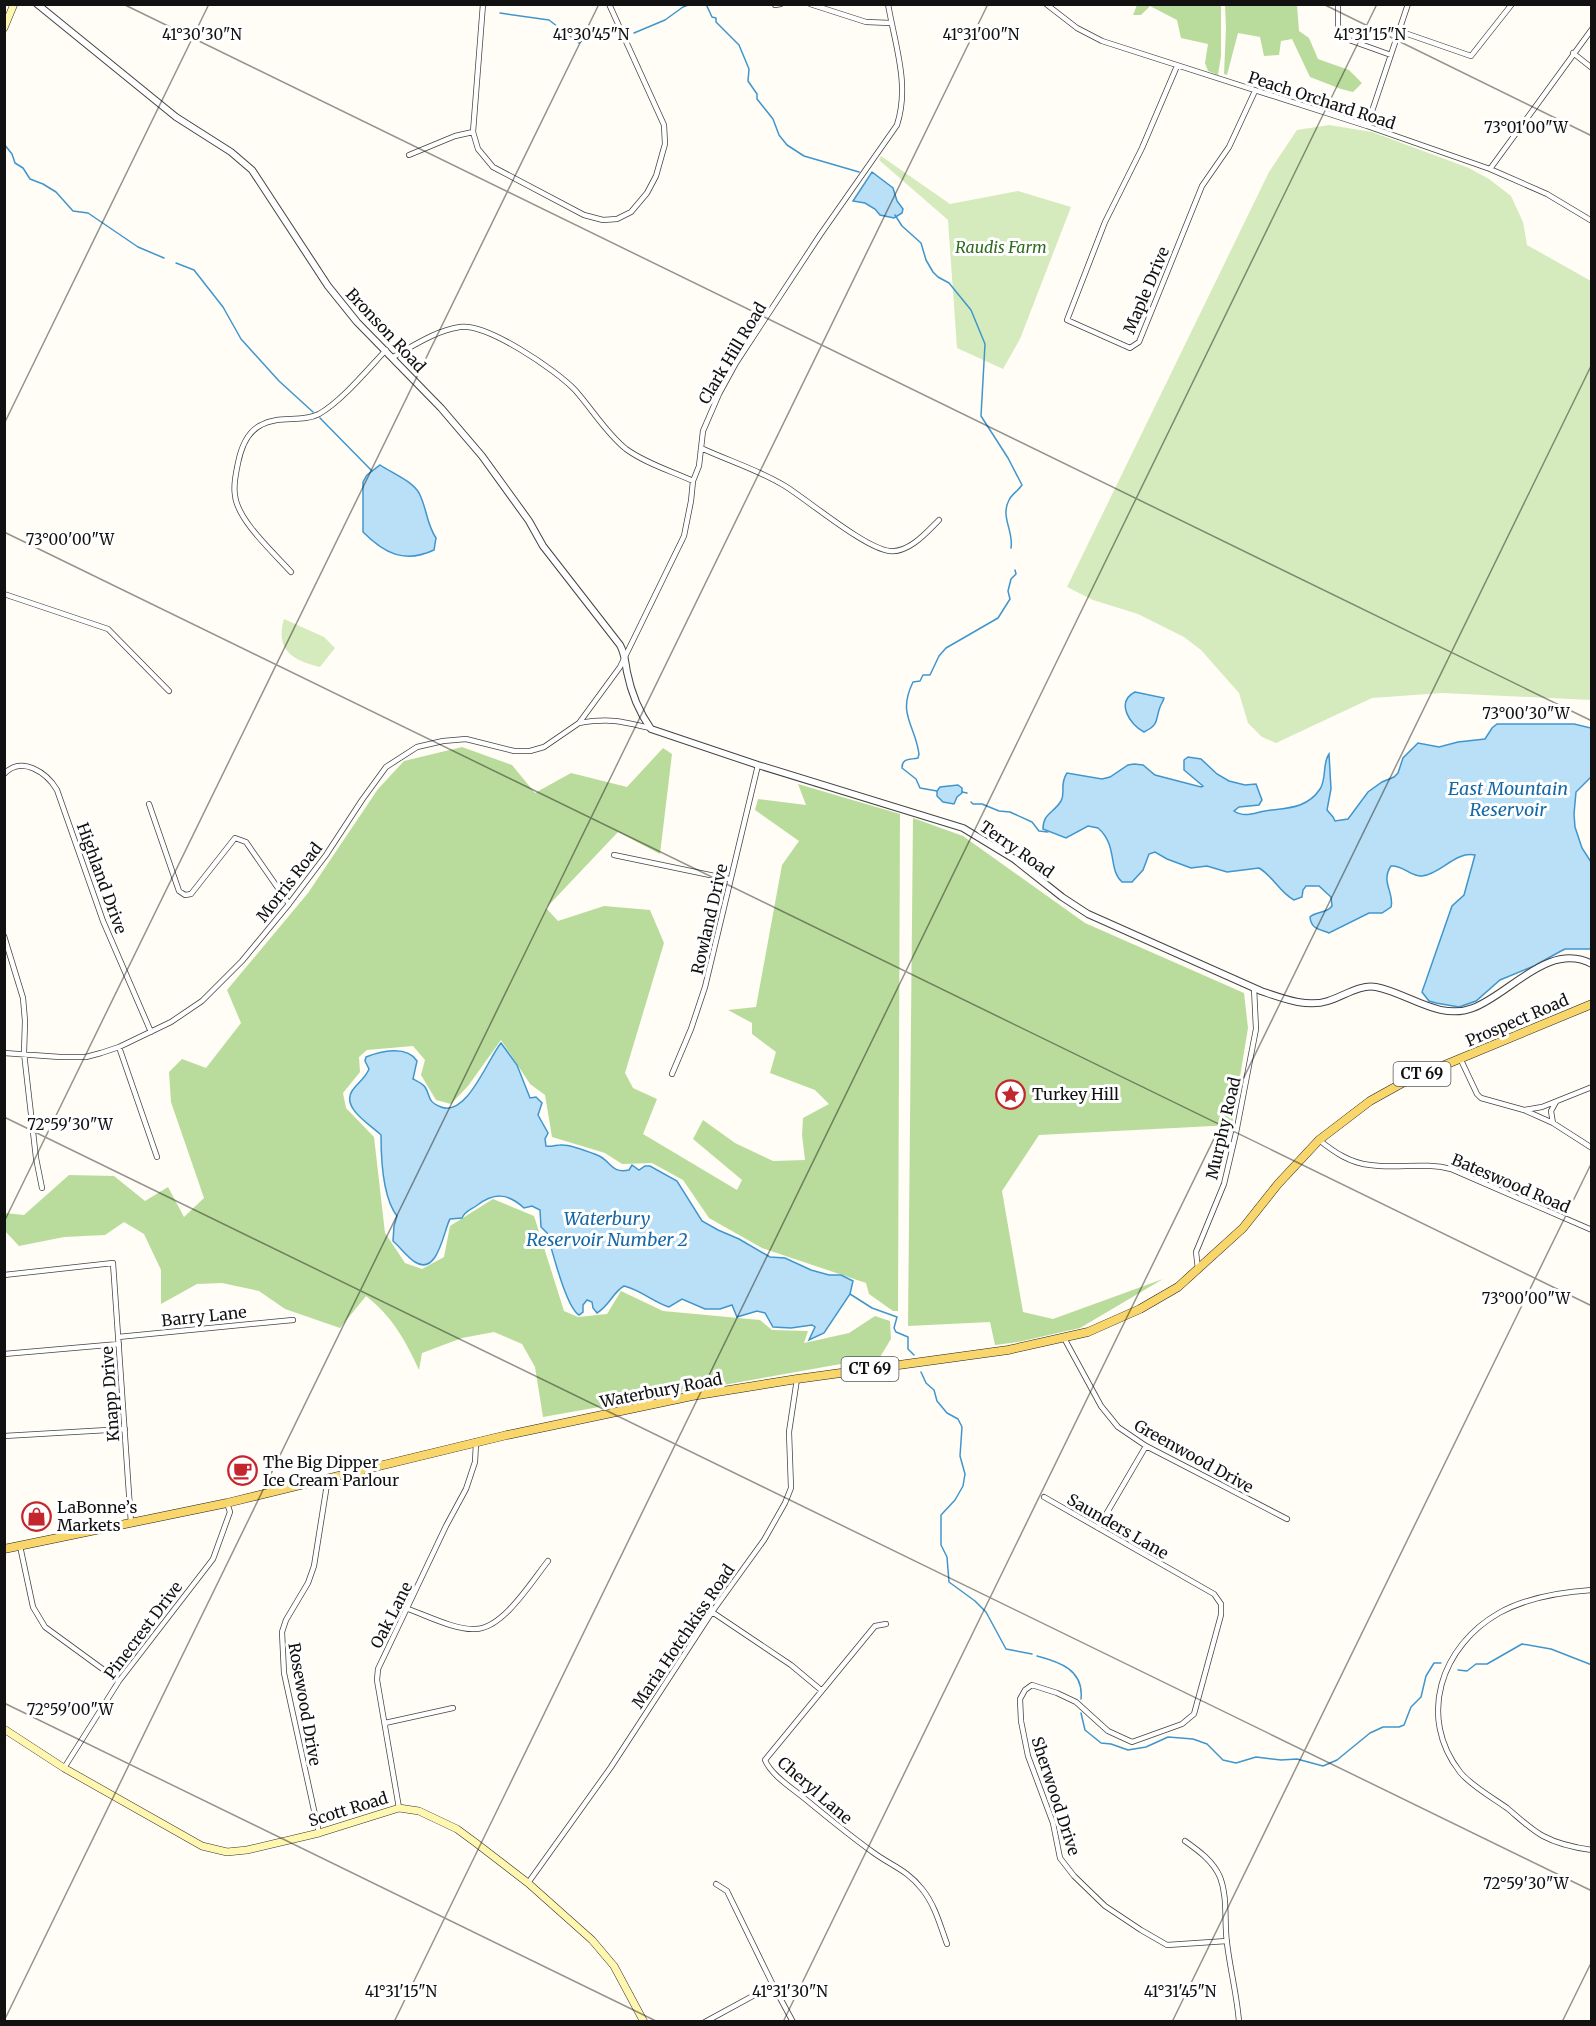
<svg xmlns="http://www.w3.org/2000/svg" width="1596" height="2026" font-family="Merriweather,serif">
<style>
.green{fill:#d5ebbd}
.forest{fill:#b9dc9c}
.water{fill:#b9e0f7;stroke:#3f96cf;stroke-width:1.5}
.lines{fill:none;stroke-linecap:round;stroke-linejoin:round}
.stream{stroke:#3f96cf;stroke-width:1.5}
.minor-casing{stroke:#444;stroke-width:6}
.tertiary-casing{stroke:#444;stroke-width:8}
.secondary-casing{stroke:#333;stroke-width:8}
.primary-casing{stroke:#222;stroke-width:9}
.minor{stroke:#fff;stroke-width:4.5}
.tertiary{stroke:#fff;stroke-width:6}
.secondary{stroke:#fff6b0;stroke-width:7}
.primary{stroke:#f9d66b;stroke-width:8}
.ticks{fill:none;stroke:#111;stroke-width:1.5;stroke-opacity:0.45}
.labels{text-anchor:middle;stroke-width:6;stroke-linejoin:round;paint-order:stroke}
.shield{fill:#fff;stroke:#585858;stroke-width:1.5}
.shield-label{font-size:15px;font-weight:bold;fill:#111}
.street-label{font-size:16px;fill:#111;stroke:#fff}
.park-label{font-size:16px;font-style:italic;fill:#2f6b1f;stroke:#fff}
.poi-label{font-size:16px;fill:#111;stroke:#fff;text-anchor:start}
.water-label{font-size:18px;font-style:italic;fill:#1768a6;stroke:#fff}
.ticks-label{font-size:15px;text-anchor:middle;fill:#111;stroke:#fff;stroke-width:6;stroke-linejoin:round;paint-order:stroke}
</style>
<rect width="100%" height="100%" fill="#fffdf5"/>
<!-- green -->
<path class="green" d="M1329,125L1372,132L1469,168L1489,179L1511,196L1523,222L1527,245L1591,281V700L1442,693L1372,698L1276,743L1262,737L1248,723L1239,693L1201,650L1184,637L1138,614L1093,600L1067,587L1269,172L1297,130Z
M881,156L950,204L1018,191L1071,207L1020,339L1003,369L957,348L948,220L879,160Z
M284,619L324,637L335,648L320,667C292,660 275,650 284,619Z"/>
<!-- forest -->
<path class="forest" d="M1137,5H1221V56L1218,75L1208,71L1205,63L1208,44L1181,38L1177,20L1150,6L1141,15H1133Z
M1225,5H1297L1299,31L1309,38L1318,59L1349,70L1362,83L1353,92L1341,89L1310,77L1292,39L1281,41L1279,55L1264,56L1260,37L1238,33L1227,75L1224,74L1226,28Z
M462,747L512,765L535,793L571,773L627,787L663,748L672,754L660,854L618,832L546,908L558,921L604,906L650,910L664,943L625,1073L633,1088L657,1099L643,1134L737,1190L742,1180L693,1139L703,1120L735,1143L773,1161L805,1160L802,1135L803,1118L829,1104L815,1090L770,1073L776,1052L752,1034V1023L728,1010L756,1007L782,865L799,841L755,810L758,799L806,805L798,784L900,814L898,1311H893L869,1294L866,1283L762,1248L709,1218L683,1180L652,1163L622,1164L605,1153L552,1137L545,1095L530,1084L501,1040L468,1086L451,1104L436,1100L421,1075L425,1060L413,1046L367,1050L359,1057L360,1072L343,1093L346,1108L374,1137L385,1233L405,1263L422,1269L444,1257L450,1226L493,1199L534,1216L564,1311L578,1317L607,1314L621,1291L663,1311L760,1320L772,1330L808,1331L804,1343L849,1333L875,1316L890,1321L891,1339L880,1357L543,1417L535,1367L522,1344L494,1332L462,1338L422,1353L419,1370C406,1341 391,1315 366,1296L340,1328L285,1309L259,1291L222,1283L197,1284L161,1304V1270L144,1234L124,1222L105,1235L64,1237L19,1246L5,1231V1213L24,1215L69,1175L114,1176L145,1201L168,1187L184,1217L204,1198L171,1102L169,1072L182,1059L206,1068L241,1023L227,990L308,893L378,789L404,761Z
M913,818L963,836L1085,923L1244,993L1248,1028L1232,1125L1039,1135L1002,1191L1023,1312L1053,1319L1163,1279L1080,1328L1018,1342L995,1345L990,1322L908,1326Z"/>
<!-- water -->
<path class="water" d="M872,172L893,188L897,201L903,209L902,213L894,218L880,215L875,209L865,203L853,201Z
M380,465C392,473 412,481 419,493C427,508 426,523 436,538L434,550C404,564 384,553 363,532V482L367,475Z
M1135,692L1164,698C1163,702 1161,704 1160,707C1155,720 1160,724 1144,732C1130,725 1115,702 1135,692Z
M1497,724H1574L1591,728V777L1576,792L1574,814L1575,827L1582,848L1591,862V949H1565L1561,951L1534,966L1500,980L1476,1001L1459,1007L1436,1003L1429,1001L1422,992L1452,906L1464,895L1475,855C1455,851 1441,874 1422,876C1411,877 1403,865 1391,866C1380,882 1395,893 1391,907L1382,913H1369L1329,933C1319,929 1311,929 1310,917C1316,911 1326,914 1332,906L1331,897L1319,886H1306L1303,890L1302,897L1294,900C1280,893 1273,876 1259,868L1227,872L1207,866L1191,868L1167,859L1155,852L1149,854L1143,870L1132,882H1122C1108,870 1118,845 1098,828L1088,826L1066,838L1043,829C1043,813 1054,813 1061,801C1066,792 1059,785 1067,773L1102,779L1110,777L1128,765L1134,764L1143,765L1155,775L1201,787L1203,786L1184,770V760L1188,757L1201,759L1217,774L1229,781L1245,785L1256,784L1262,800L1259,805L1239,807L1234,811C1244,818 1254,813 1265,811C1286,808 1307,809 1320,789C1327,778 1322,764 1329,754L1331,789L1327,810L1333,817L1335,821L1348,819L1368,792L1382,782L1394,777L1398,773L1403,758L1418,743L1439,747L1458,742L1485,739L1492,728Z
M958,785L962,788V793L957,797L954,804L943,802L937,796V791L940,787Z
M501,1043L517,1065L530,1098L536,1097L542,1103L538,1115L548,1133L545,1139L546,1146C552,1147 554,1145 560,1145C570,1144 587,1151 597,1155C611,1160 610,1174 629,1170L632,1165L639,1170L645,1166H650L677,1181L702,1221L718,1230L739,1239L770,1257L785,1258L811,1270L829,1275H841L853,1281L850,1294L824,1333L809,1340L815,1327L812,1325L791,1328L773,1327L765,1313L757,1311L737,1317L732,1305L720,1309H705L682,1299L669,1307C653,1302 641,1290 624,1286C613,1292 610,1305 597,1313L593,1308L592,1302L587,1300L583,1305V1312L579,1315C566,1307 552,1250 547,1233L541,1227L540,1210L532,1206L524,1208C507,1192 493,1193 476,1206C470,1210 465,1211 462,1218L450,1219C444,1229 438,1277 415,1262C407,1257 400,1247 393,1241L394,1226L397,1216C383,1198 381,1158 381,1135C371,1125 341,1108 352,1091C357,1083 365,1079 369,1069L365,1061L366,1057C381,1051 407,1045 417,1061L413,1079C417,1081 422,1083 425,1087C431,1096 426,1101 441,1107C467,1117 487,1060 501,1043Z"/>
<g class="lines">
<!-- stream -->
<path class="stream" d="M706,4L712,17L716,18V22L739,45L749,69L748,81L757,94V99L773,119L779,135L787,145L804,156L859,172
M500,13L549,20L579,43L594,33L603,32
M634,33L665,20L683,7L691,4
M4,144L12,154L15,163L23,168L30,179L43,184L56,192L73,211L88,213L138,247L164,258
M895,215L902,226L921,243L926,260L933,272L938,277L949,283L971,310L985,344L981,416L1008,458L1022,485C1018,491 1012,494 1009,500C1000,517 1014,531 1011,548
M176,263L194,270L223,307L241,339L279,381L313,412
M320,418L372,471
M937,791L920,788L916,779L902,768C902,757 911,760 918,758L919,754C915,724 897,715 913,682L920,681L923,675H930L939,656L946,648L998,618L1010,599L1008,591L1011,579L1016,574L1015,570
M962,792L967,793
M971,802L973,804H982L999,811L1010,812L1032,822L1039,831L1048,832
M850,1294L872,1308L897,1317L894,1328L896,1332L908,1337V1349L914,1355
M921,1372L926,1383L934,1390L937,1401L947,1413L958,1419L962,1427L960,1456L965,1474L963,1486L955,1500L941,1515V1545L947,1557L949,1582L975,1601L986,1612L1006,1649L1032,1654
M1037,1656C1060,1662 1084,1670 1081,1699
M1458,1670L1467,1671L1476,1664H1487L1522,1644L1551,1649L1592,1665
M1081,1713L1085,1730L1101,1743L1111,1744L1128,1750L1146,1747L1168,1737L1193,1739L1207,1744L1223,1760L1236,1763L1256,1757L1281,1760L1297,1759L1323,1766L1337,1760L1370,1733L1383,1727H1399L1404,1725L1411,1707L1421,1697L1426,1676L1434,1663H1441"/>
<defs>
<path id="minor" d="M483,4L473,132L478,149L493,167L584,215L603,220L617,219L631,212L647,193L656,176L665,144L664,125L609,4
M810,4L866,22L891,23
M1046,4L1077,28L1102,41L1367,126L1490,169L1547,194L1592,221
M1338,4V36L1391,55
M775,5L781,4
M1399,31L1471,56L1512,4
M1573,53L1592,68
M1177,66L1142,148L1105,222L1067,320L1130,348L1139,342L1202,186L1229,147L1255,91
M1367,126L1408,4
M409,155L455,136L473,132
M1490,169L1592,29
M393,357C413,346 437,330 460,327C487,323 556,370 575,390C592,409 606,433 626,449C645,463 671,471 693,481
M701,448C729,461 759,470 785,486C809,501 866,549 890,551C909,553 927,532 939,520
M291,572C274,553 237,520 235,495C233,485 236,473 238,463C241,448 247,432 261,425C279,415 302,423 319,414C342,401 368,369 386,350
M4,594L108,629L169,691
M579,723C609,718 621,721 650,728
M4,774C22,755 47,773 57,790L103,921L151,1032
M149,804L179,891L185,895L191,894L235,838L246,842L289,904
M614,855L729,879
M4,936L23,998L25,1021L24,1053L36,1158L42,1188
M119,1047L157,1157
M4,1053L60,1057H86L101,1053L119,1047L171,1022L202,1001L242,961L289,904L326,855L362,800L386,767L417,747L443,741L466,739L514,751H530L544,747L579,723L620,667L684,536L691,501L693,481L699,466L703,431L719,394L736,363L820,235L897,125C910,85 895,45 888,4
M1460,1058L1477,1094L1481,1098L1524,1110L1553,1123L1592,1148
M672,1074L691,1029L705,987L758,765
M1524,1110L1542,1107L1592,1087
M1553,1123L1551,1111L1556,1102
M1319,1140C1334,1152 1350,1163 1370,1165C1397,1169 1424,1162 1451,1169L1592,1230
M1198,1269L1196,1252L1224,1184L1236,1133L1256,1029L1254,988
M4,1275L113,1263L131,1523
M118,1337L293,1320
M1064,1338L1101,1406L1118,1427L1146,1446L1287,1519
M4,1354L119,1344
M4,1436L125,1429
M1044,1497L1214,1594L1221,1604V1615L1194,1714L1182,1724L1132,1742L1108,1731L1076,1702L1057,1693L1032,1685L1025,1690L1020,1699L1021,1721L1028,1756L1053,1823L1060,1858L1074,1876L1105,1906L1141,1930L1167,1945L1227,1941
M1098,1528L1146,1446
M20,1546L33,1607L45,1627L119,1681
M1592,1590C1561,1592 1526,1598 1499,1613C1441,1646 1417,1717 1460,1772C1470,1785 1493,1798 1507,1808C1518,1817 1530,1829 1543,1836C1556,1843 1577,1848 1592,1850
M408,1609C428,1616 455,1630 475,1629C503,1629 532,1581 548,1561
M712,1612L791,1665L821,1690
M886,1624L875,1626L765,1760C771,1775 792,1788 804,1798C827,1817 850,1836 874,1853C892,1866 907,1870 922,1889C935,1905 940,1925 947,1944
M385,1723L453,1708
M64,1768L119,1681L213,1559L230,1512L227,1503
M399,1808L377,1680L378,1669L446,1526L466,1489L475,1462L476,1443
M319,1833L284,1673L282,1632L286,1620L308,1583L314,1566L328,1478
M1185,1841C1199,1851 1213,1861 1220,1877C1228,1898 1224,1921 1227,1943C1230,1969 1237,1995 1239,2022
M528,1883L611,1767L712,1612L764,1540L785,1503L791,1488L789,1432L797,1379
M716,1884L727,1891L773,1985L793,2022
M705,2022L773,1985"/>
<path id="tertiary" d="M37,4L176,117L231,152L252,170L328,286L357,322L441,408L482,456L529,521L543,546L620,645C625,654 625,661 627,672C631,692 639,712 651,729L758,765L963,828L1014,859L1062,897L1088,914L1261,991C1282,998 1306,1008 1328,1001C1344,996 1360,984 1376,987C1408,993 1439,1021 1473,1008C1510,994 1549,941 1592,964"/>
<path id="secondary" d="M4,28L14,4
M4,1729L64,1768L202,1846L227,1852L247,1850L319,1833L399,1808L419,1811L457,1829L476,1843L528,1883L592,1940L614,1966L644,2022"/>
<path id="primary" d="M4,1549L227,1503L507,1435L692,1396L797,1379L1008,1350L1088,1332L1140,1309L1178,1287L1243,1228L1278,1184L1319,1140L1370,1101L1406,1081L1592,1004"/>
</defs>
<!-- minor casing -->
<use href="#minor" class="minor-casing"/>
<!-- tertiary casing -->
<use href="#tertiary" class="tertiary-casing"/>
<!-- secondary casing -->
<use href="#secondary" class="secondary-casing"/>
<!-- primary casing -->
<use href="#primary" class="primary-casing"/>
<!-- minor -->
<use href="#minor" class="minor"/>
<!-- tertiary -->
<use href="#tertiary" class="tertiary"/>
<!-- secondary -->
<use href="#secondary" class="secondary"/>
<!-- primary -->
<use href="#primary" class="primary"/>
</g>
<!-- ticks -->
<path class="ticks" d="M123,4L1592,721M1323,4L1592,136M4,424L209,4M4,532L1592,1306M4,1117L1592,1891M4,1222L599,4M4,1703L658,2022M4,2021L988,4M394,2022L1377,4M783,2022L1592,364M1172,2022L1592,1162M1562,2022L1592,1961"/>
<!-- icons -->
<defs>
<symbol id="sight-ring" viewBox="-11 -11 22 22"><circle r="9.5" fill="#fff" stroke="#c4262e" stroke-width="1.5"/><path d="M0-6L1.8-2.2L6-1.7L2.9 1.2L3.7 5.4L0 3.3L-3.7 5.4L-2.9 1.2L-6-1.7L-1.8-2.2Z" fill="#c4262e"/></symbol>
<symbol id="cafe-ring" viewBox="-11 -11 22 22"><circle r="9.5" fill="#fff" stroke="#c4262e" stroke-width="1.5"/><path d="M-5.5-4.5H6V0H3Q3 3.5 0 3.5H-2.5Q-5.5 3.5-5.5 0ZM3-3.2v2h1.7v-2ZM-6 4.5H4V6H-6Z" fill="#c4262e"/></symbol>
<symbol id="shop-ring" viewBox="-11 -11 22 22"><circle r="9.5" fill="#fff" stroke="#c4262e" stroke-width="1.5"/><path d="M-5-2.5h2.3a2.7 3.5 0 0 1 5.4 0H5L5.5 6h-11ZM-1.5-2.5h3a1.5 2.3 0 0 0-3 0Z" fill="#c4262e"/></symbol>
</defs>
<g fill-rule="evenodd">
<use href="#sight-ring" x="994" y="1078" width="33" height="33"/>
<use href="#cafe-ring" x="226" y="1454" width="33" height="33"/>
<use href="#shop-ring" x="20" y="1500" width="33" height="33"/>
</g>
<g class="labels">
<!-- shield labels -->
<g class="shield">
<rect x="1393.5" y="1062" width="57" height="24" rx="4.5"/>
<rect x="841.5" y="1357" width="57" height="24" rx="4.5"/>
</g>
<g class="shield-label">
<text x="1422" y="1079">CT 69</text>
<text x="870" y="1374">CT 69</text>
</g>
<!-- street labels -->
<g class="street-label">
<text transform="translate(1322 100) rotate(18)" y="6">Peach Orchard Road</text>
<text transform="translate(1146 290) rotate(-67)" y="6">Maple Drive</text>
<text transform="translate(386 330) rotate(47)" y="6">Bronson Road</text>
<text transform="translate(732 353) rotate(-59)" y="6">Clark Hill Road</text>
<text transform="translate(1017 849) rotate(35)" y="6">Terry Road</text>
<text transform="translate(102 878) rotate(70)" y="6">Highland Drive</text>
<text transform="translate(289 882) rotate(-52)" y="6">Morris Road</text>
<text transform="translate(709 919) rotate(-77)" y="6">Rowland Drive</text>
<text transform="translate(1517 1020) rotate(-23)" y="6">Prospect Road</text>
<text transform="translate(1223 1128) rotate(-77)" y="6">Murphy Road</text>
<text transform="translate(1511 1183) rotate(23)" y="6">Bateswood Road</text>
<text transform="translate(204 1316) rotate(-6)" y="6">Barry Lane</text>
<text transform="translate(661 1390) rotate(-11)" y="6">Waterbury Road</text>
<text transform="translate(110 1394) rotate(-94)" y="6">Knapp Drive</text>
<text transform="translate(1194 1456) rotate(29)" y="6">Greenwood Drive</text>
<text transform="translate(1118 1526) rotate(30)" y="6">Saunders Lane</text>
<text transform="translate(391 1615) rotate(-63)" y="6">Oak Lane</text>
<text transform="translate(143 1630) rotate(-53)" y="6">Pinecrest Drive</text>
<text transform="translate(683 1636) rotate(-56)" y="6">Maria Hotchkiss Road</text>
<text transform="translate(305 1704) rotate(80)" y="6">Rosewood Drive</text>
<text transform="translate(815 1790) rotate(41)" y="6">Cheryl Lane</text>
<text transform="translate(1056 1796) rotate(72)" y="6">Sherwood Drive</text>
<text transform="translate(348 1809) rotate(-17)" y="6">Scott Road</text>
</g>
<!-- park labels -->
<g class="park-label">
<text x="1001" y="253">Raudis Farm</text>
</g>
<!-- poi labels -->
<g class="poi-label">
<text x="1032" y="1100">Turkey Hill</text>
<text x="263" y="1468">The Big Dipper<tspan x="263" dy="18">Ice Cream Parlour</tspan></text>
<text x="57" y="1513">LaBonne’s<tspan x="57" dy="18">Markets</tspan></text>
</g>
<!-- water labels -->
<g class="water-label">
<text x="1508" y="795">East Mountain<tspan x="1508" dy="21">Reservoir</tspan></text>
<text x="607" y="1225">Waterbury<tspan x="607" dy="21">Reservoir Number 2</tspan></text>
</g>
</g>
<g class="ticks-label">
<text x="591" y="40">41°30'45"N</text>
<text x="202" y="40">41°30'30"N</text>
<text x="981" y="40">41°31'00"N</text>
<text x="1370" y="40">41°31'15"N</text>
<text x="1526" y="133">73°01'00"W</text>
<text x="70" y="545">73°00'00"W</text>
<text x="1526" y="719">73°00'30"W</text>
<text x="70" y="1130">72°59'30"W</text>
<text x="1526" y="1304">73°00'00"W</text>
<text x="70" y="1715">72°59'00"W</text>
<text x="1526" y="1889">72°59'30"W</text>
<text x="401" y="1997">41°31'15"N</text>
<text x="790" y="1997">41°31'30"N</text>
<text x="1180" y="1997">41°31'45"N</text>
</g>
<!-- border -->
<rect width="1596" height="2026" fill="none" stroke="#111111" stroke-width="12"/>
</svg>
